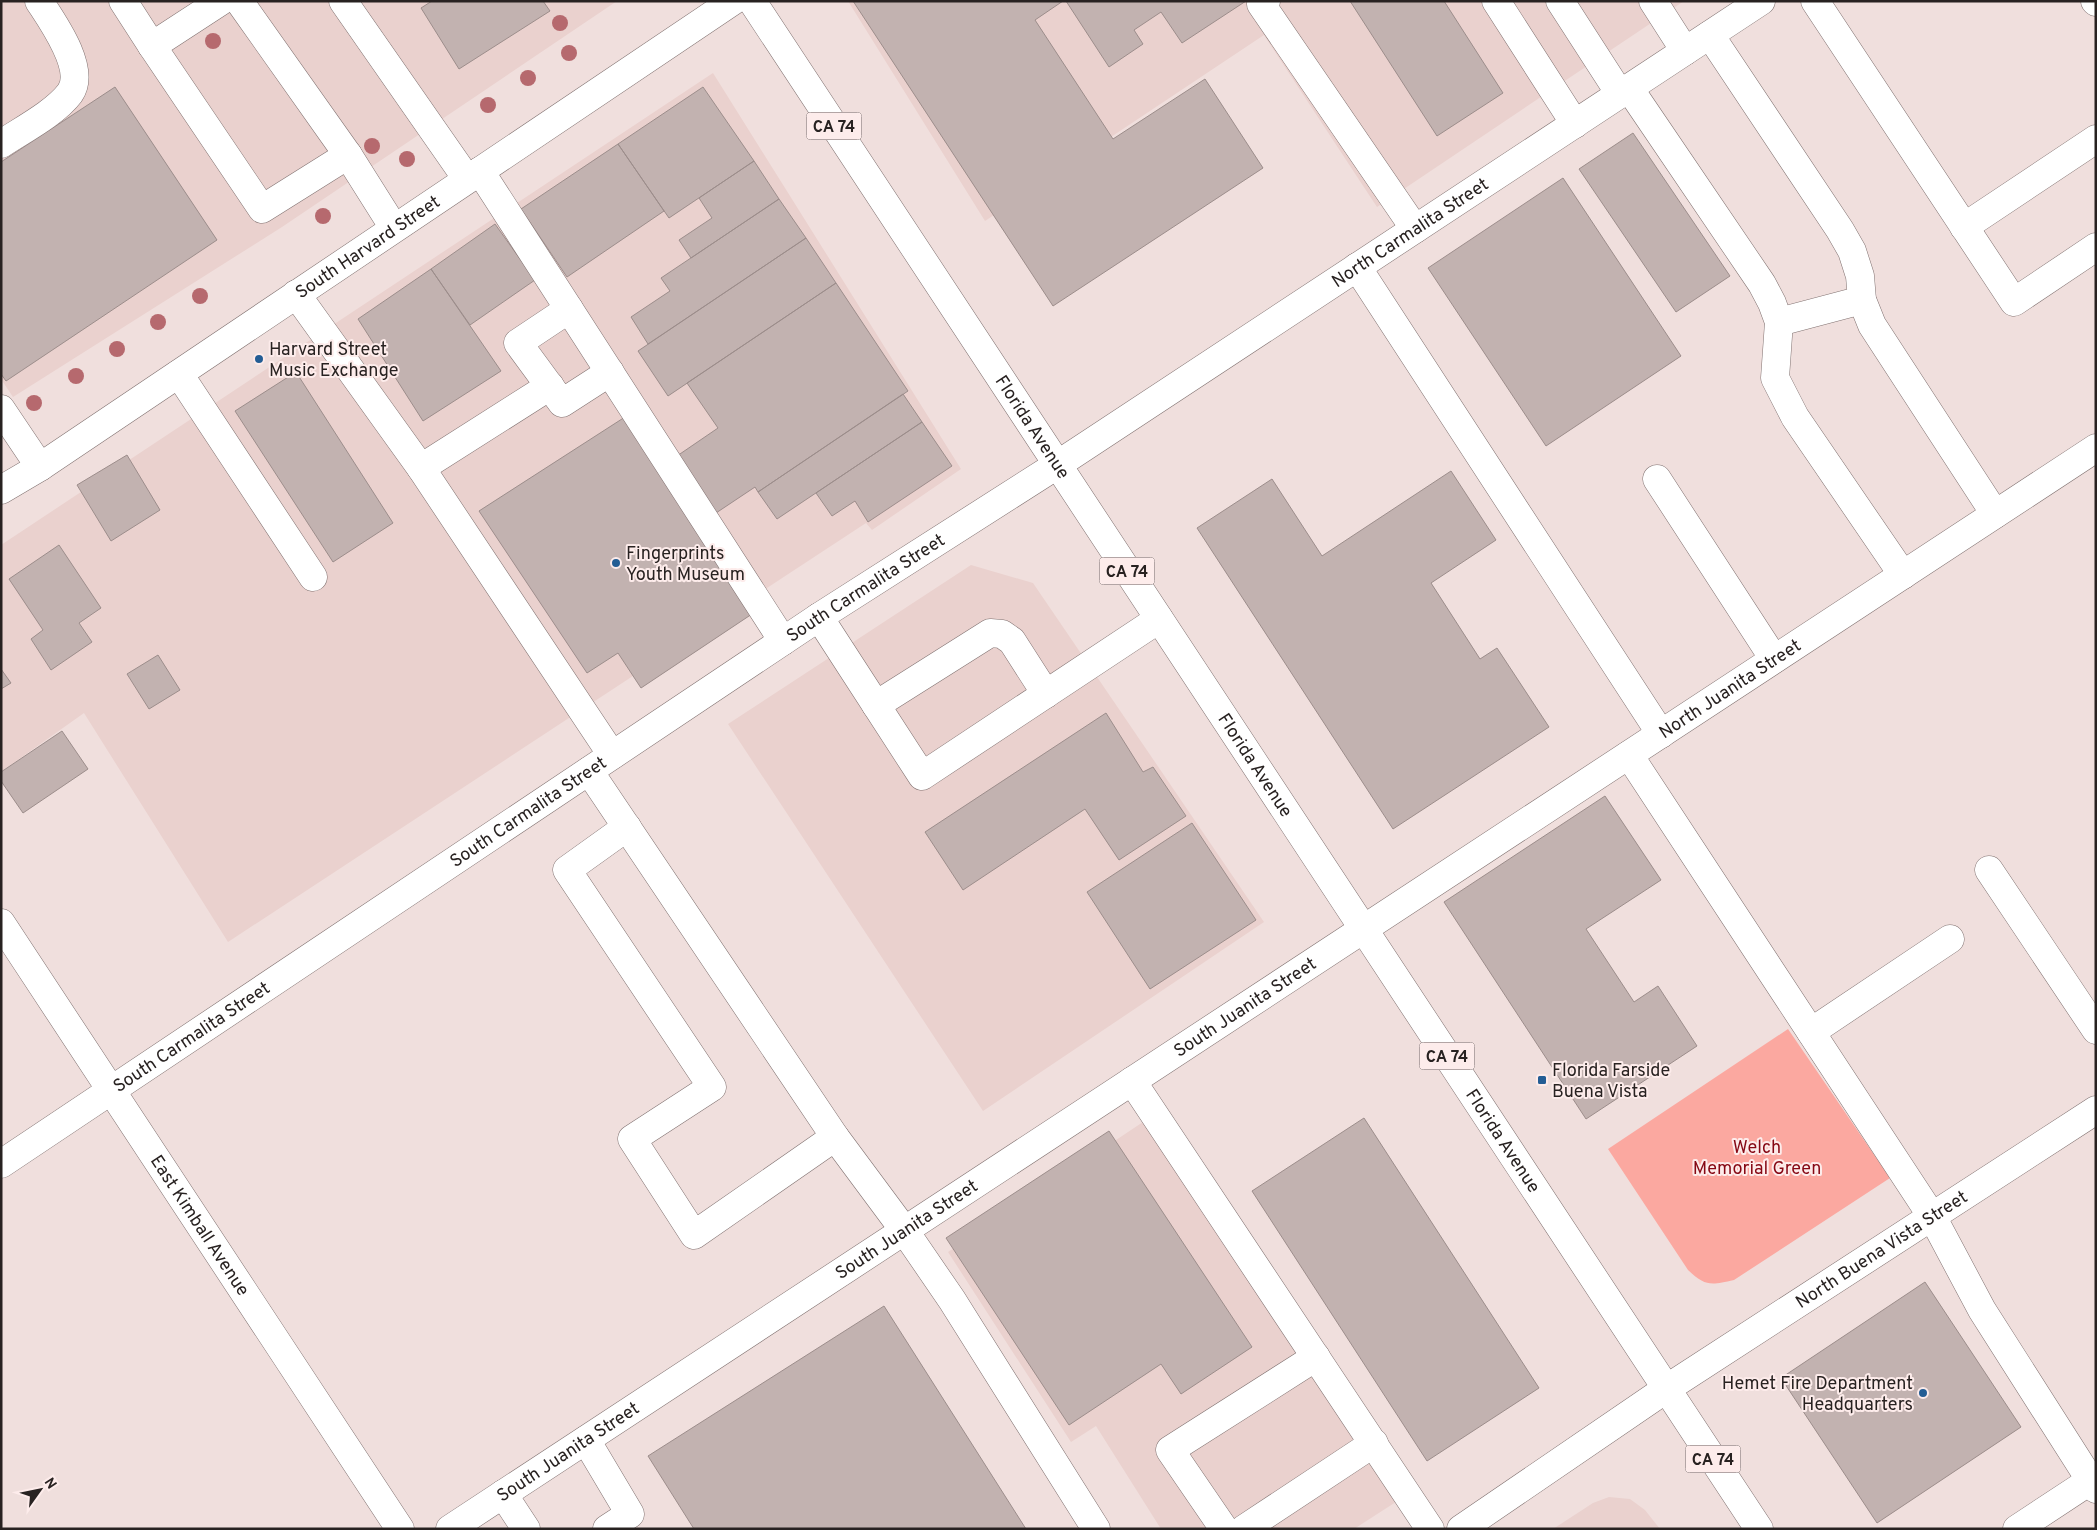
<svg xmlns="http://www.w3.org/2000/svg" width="2097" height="1530" font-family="Overpass,sans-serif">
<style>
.built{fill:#ead1ce}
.green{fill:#fba8a0}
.building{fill:#c2b2b0;stroke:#9c8d8b}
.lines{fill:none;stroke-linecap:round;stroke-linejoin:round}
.minor-casing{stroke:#817271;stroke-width:29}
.major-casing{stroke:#817271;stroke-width:29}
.minor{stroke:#fff;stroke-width:28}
.major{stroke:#fff;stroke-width:28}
.tree{fill:#b6696e}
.poi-dot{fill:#235d94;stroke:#fdeceb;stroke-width:2}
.labels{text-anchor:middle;stroke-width:4;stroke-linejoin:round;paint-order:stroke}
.shield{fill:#fdeceb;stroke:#685f5e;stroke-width:1}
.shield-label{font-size:16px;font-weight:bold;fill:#282221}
.street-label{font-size:18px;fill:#282221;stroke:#fdeceb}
.poi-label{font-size:18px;fill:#282221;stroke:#fdeceb;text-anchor:start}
.park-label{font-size:18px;fill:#860814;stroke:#fdeceb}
</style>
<rect width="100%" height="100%" fill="#f0dfdd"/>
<!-- built -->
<path class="built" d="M1,1H617L282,227L13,397L1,379Z
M848,1H1684L1377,207L1264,35L985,221Z
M713,73L961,469L872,530L866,523L228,942L84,713L1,772V545Z
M971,565L1033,583L1264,922L983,1111L728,724Z
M1143,1122L1399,1500L1354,1529H1161L1096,1426L1071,1442L948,1252Z
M1609,1497L1630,1499L1645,1510L1660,1529H1553L1593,1503Z"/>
<!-- green -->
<path class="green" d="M1788,1029L1890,1178L1734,1280C1711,1285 1706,1287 1688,1270L1608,1149Z"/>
<!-- building -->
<path class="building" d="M432,1H543L550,11L459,69L421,8Z
M853,1H1063L1035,20L1113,139L1205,79L1263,168L1053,306Z
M1066,1H1246L1182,43L1161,12L1134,30L1143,44L1109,67Z
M1350,1H1444L1503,93L1437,136Z
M115,87L217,240L6,381L1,374V162Z
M703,87L754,161L669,218L618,144Z
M1633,133L1730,276L1676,312L1579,169Z
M618,144L664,211L567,277L521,209Z
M754,161L779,199L691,258L679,240L712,218L699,198Z
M1563,178L1681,356L1546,446L1428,268Z
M779,199L806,238L648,344L631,317L670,291L661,278Z
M495,224L535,280L470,325L431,269Z
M806,238L836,283L668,396L638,351Z
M431,269L501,371L423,421L358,319Z
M836,283L908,391L758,492L755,487L716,513L677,456L718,428L687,383Z
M296,372L393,523L333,562L235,411Z
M903,394L922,422L777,519L758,492Z
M625,417L752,614L641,688L618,653L587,673L479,511Z
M922,422L952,466L868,522L855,501L832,516L816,493Z
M127,455L160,510L111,541L77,485Z
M1451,471L1496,540L1431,583L1480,659L1497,648L1549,727L1393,829L1197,528L1272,479L1322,556Z
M59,545L101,608L79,623L92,642L51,670L31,639L43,630L9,579Z
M158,655L180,690L149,709L127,674Z
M1,669L11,683L1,689Z
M1106,713L1143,772L1153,767L1186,816L1119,860L1085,809L963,890L925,832Z
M62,731L88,769L23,813L1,781V772Z
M1605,796L1661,880L1586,929L1634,1002L1658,986L1697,1046L1586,1119L1444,902Z
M1192,823L1256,920L1150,989L1087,892Z
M1364,1118L1539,1388L1427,1461L1252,1191Z
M1109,1131L1252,1347L1181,1394L1161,1364L1069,1425L946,1238Z
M1925,1282L2021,1427L1877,1523L1781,1378Z
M884,1306L1026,1529H694L648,1456Z"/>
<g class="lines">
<defs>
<g id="minor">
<path d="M123,1L152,46"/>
<path d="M221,1L152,46L262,209L348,155"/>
<path d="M239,1L348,155L394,228"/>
<path d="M343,1L467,179"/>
<path d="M1266,1L1261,4L1415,229"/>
<path d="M1496,1L1575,124"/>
<path d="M1560,1L1620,94"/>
<path d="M1653,1L1685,51"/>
<path d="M1815,1L2014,302L2096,247"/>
<path d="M2095,1L2096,2"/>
<path d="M1710,35L1840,230L1852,251L1860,276L1862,300L1872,325L1995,514"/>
<path d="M1629,88L1762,284L1772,303L1779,322L1775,378L1795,417L1903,575"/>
<path d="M1,144C22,130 55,113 70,93C87,69 52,21 39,1"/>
<path d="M480,171L783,641"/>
<path d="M1964,227L2096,139"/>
<path d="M1357,267L1661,734"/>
<path d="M296,294L421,468L550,386"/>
<path d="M569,309L518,343L562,403L610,372"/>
<path d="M1779,322L1862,300"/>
<path d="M179,374L313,577"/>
<path d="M1,409L40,467"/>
<path d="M421,468L612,755"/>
<path d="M1657,479L1774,659"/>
<path id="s1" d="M1,490L40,467L733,1"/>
<path d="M819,617L922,776L1159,619"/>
<path d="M876,705L990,633L1002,634L1012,641L1046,694"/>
<path d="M1629,755L1933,1218L1982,1310L2096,1489"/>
<path d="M589,771L835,1137L904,1230L952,1300L1096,1529"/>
<path d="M627,827L567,870L712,1087L632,1139L694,1235L835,1137"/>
<path d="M1989,870L2096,1030"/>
<path id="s2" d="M1,923L400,1529"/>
<path d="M1811,1032L1950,939"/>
<path d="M1132,1081L1430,1529"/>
<path id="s3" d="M1,1164L819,617L1057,465L1761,1"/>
<path d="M586,1440L630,1514L607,1529"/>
<path d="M503,1494L526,1529"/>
<path id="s4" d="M450,1529L2096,448"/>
<path d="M1224,1529L1170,1450L1316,1357"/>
<path d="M1244,1529L1374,1443"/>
<path id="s5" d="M1461,1529L1666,1389L2096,1110"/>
<path d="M2017,1529L2096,1477"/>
</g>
<g id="major">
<path id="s6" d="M752,1L1759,1529"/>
</g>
</defs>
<!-- minor casing -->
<use href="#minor" class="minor-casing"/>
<!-- major casing -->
<use href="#major" class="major-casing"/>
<!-- minor -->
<use href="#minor" class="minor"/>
<!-- major -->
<use href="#major" class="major"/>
</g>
<!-- trees -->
<g class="tree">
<circle cx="560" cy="23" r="8"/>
<circle cx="213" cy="41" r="8"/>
<circle cx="569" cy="53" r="8"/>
<circle cx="528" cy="78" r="8"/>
<circle cx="488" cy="105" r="8"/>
<circle cx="372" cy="146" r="8"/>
<circle cx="407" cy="159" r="8"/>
<circle cx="323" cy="216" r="8"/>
<circle cx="200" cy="296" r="8"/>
<circle cx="158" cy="322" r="8"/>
<circle cx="117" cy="349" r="8"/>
<circle cx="76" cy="376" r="8"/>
<circle cx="34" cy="403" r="8"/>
</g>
<!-- markers -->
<g class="poi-dot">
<circle cx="259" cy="359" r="5"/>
<circle cx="616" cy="563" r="5"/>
<rect x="1537" y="1075" width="10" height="10" rx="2.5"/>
<circle cx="1923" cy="1393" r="5"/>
</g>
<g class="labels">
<!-- shield labels -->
<g class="shield">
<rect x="806.5" y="112.5" width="55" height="27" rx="4"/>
<rect x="1099.5" y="557.5" width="55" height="27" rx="4"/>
<rect x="1419.5" y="1042.5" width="55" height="27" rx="4"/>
<rect x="1685.5" y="1445.5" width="55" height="27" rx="4"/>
</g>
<g class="shield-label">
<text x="834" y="132">CA 74</text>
<text x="1127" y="577">CA 74</text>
<text x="1447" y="1062">CA 74</text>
<text x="1713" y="1465">CA 74</text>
</g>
<!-- street labels -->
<g class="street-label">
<text dy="6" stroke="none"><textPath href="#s3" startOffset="1689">North Carmalita Street</textPath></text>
<text dy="6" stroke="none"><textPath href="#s1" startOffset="440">South Harvard Street</textPath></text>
<text dy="6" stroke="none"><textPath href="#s6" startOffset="510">Florida Avenue</textPath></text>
<text dy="6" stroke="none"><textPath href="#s3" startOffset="1039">South Carmalita Street</textPath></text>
<text dy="6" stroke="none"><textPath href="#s4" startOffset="1531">North Juanita Street</textPath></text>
<text dy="6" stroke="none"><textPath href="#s6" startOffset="915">Florida Avenue</textPath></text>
<text dy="6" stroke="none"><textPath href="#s3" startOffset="634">South Carmalita Street</textPath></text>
<text dy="6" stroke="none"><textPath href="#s4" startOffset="951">South Juanita Street</textPath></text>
<text dy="6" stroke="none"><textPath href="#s3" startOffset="229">South Carmalita Street</textPath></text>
<text dy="6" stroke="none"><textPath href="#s6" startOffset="1365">Florida Avenue</textPath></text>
<text dy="6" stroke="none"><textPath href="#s2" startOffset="362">East Kimball Avenue</textPath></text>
<text dy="6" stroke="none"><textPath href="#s4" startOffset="546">South Juanita Street</textPath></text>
<text dy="6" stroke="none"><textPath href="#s5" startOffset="505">North Buena Vista Street</textPath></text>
<text dy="6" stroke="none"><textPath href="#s4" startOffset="141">South Juanita Street</textPath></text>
</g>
<!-- poi labels -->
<g class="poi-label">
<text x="269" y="355">Harvard Street<tspan x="269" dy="21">Music Exchange</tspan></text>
<text x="626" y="559">Fingerprints<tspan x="626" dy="21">Youth Museum</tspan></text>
<text x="1552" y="1076">Florida Farside<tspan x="1552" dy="21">Buena Vista</tspan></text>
<text x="1913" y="1389" text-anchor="end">Hemet Fire Department<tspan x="1913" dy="21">Headquarters</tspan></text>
</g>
<!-- park labels -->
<g class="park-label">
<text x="1757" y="1153">Welch<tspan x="1757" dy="21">Memorial Green</tspan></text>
</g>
</g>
<!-- border -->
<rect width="2097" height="1530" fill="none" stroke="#282221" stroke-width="5"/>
<!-- north arrow -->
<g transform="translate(40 1490) rotate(57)" stroke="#fdeceb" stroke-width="4" paint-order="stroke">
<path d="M0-4L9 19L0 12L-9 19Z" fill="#282221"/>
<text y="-8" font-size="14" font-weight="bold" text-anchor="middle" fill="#282221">N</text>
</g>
</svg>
